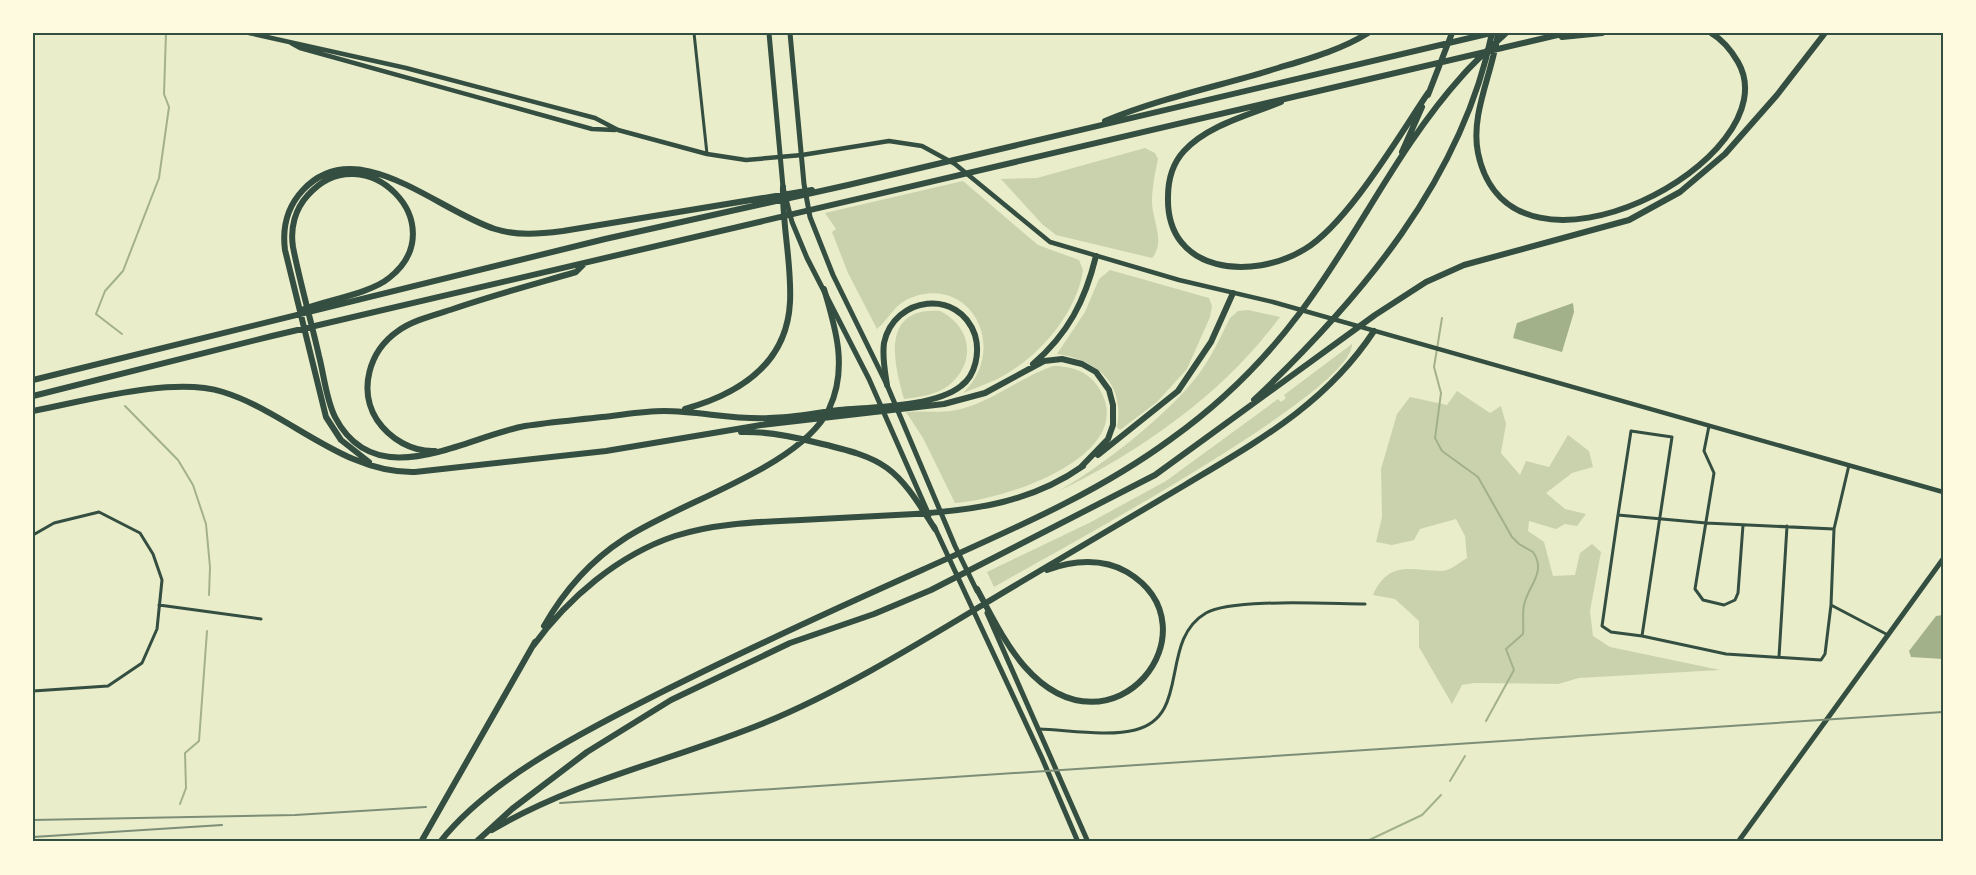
<svg xmlns="http://www.w3.org/2000/svg" width="1976" height="875" font-family="'IBM Plex Serif',serif">
<style>
.green{fill:#cad2ad}
.water{fill:#a3b18a}
.lines{fill:none;stroke-linecap:round;stroke-linejoin:round}
.stream{stroke:#a3b18a;stroke-width:2}
.minor{stroke:#344e41;stroke-width:3}
.secondary{stroke:#344e41;stroke-width:4.5}
.primary{stroke:#344e41;stroke-width:5}
.motorway{stroke:#344e41;stroke-width:6}
.rail{stroke:#7c8e77;stroke-width:2}
.neatline{fill:none;stroke:#344e41;stroke-width:2}
</style>
<rect width="100%" height="100%" fill="#e9edc9"/>
<!-- green -->
<path class="green" d="M1145,148L1155,153L1158,159C1155,173 1152,188 1152,202C1152,219 1166,243 1152,258L1056,235L1042,224L1001,179L1037,178Z
M963,181L1038,245L1079,260L1083,270C1078,307 1047,347 1017,367C1001,379 981,386 963,393C1011,347 968,270 906,300C893,307 887,321 877,329L848,273L832,232L836,229L825,213Z
M1110,270L1209,298L1212,306L1210,317L1187,369L1157,402L1120,430L1117,427C1125,383 1097,360 1057,354L1085,312L1099,279Z
M1248,310L1280,317C1224,393 1143,450 1059,491C1103,465 1167,416 1198,375C1211,358 1220,338 1230,318L1238,311Z
M940,311C972,327 977,363 948,386C936,395 918,397 904,399C893,361 881,307 940,311Z
M1352,344C1354,392 1046,557 994,587L987,572L1089,523L1166,481L1278,399L1281,402L1286,398L1284,395Z
M1053,366C1073,366 1090,372 1100,390C1139,457 1000,501 955,503L923,438L906,412C925,410 942,414 961,409C995,400 1021,377 1053,366Z
M1457,391L1490,413L1501,406L1506,424L1501,453L1520,475L1526,461L1549,467L1568,435L1589,451L1593,467L1572,473L1546,493L1565,509L1586,514L1577,526L1565,524L1556,529L1529,521L1528,531L1544,542L1553,576L1575,575L1580,553L1592,544L1601,552L1590,611L1593,636L1610,647L1720,670L1579,678L1558,684L1474,683L1462,685L1452,704L1419,647V621L1395,599L1373,595C1389,559 1413,571 1442,571C1450,571 1460,562 1467,558L1465,536L1456,519L1420,529L1414,540L1392,545L1376,542L1382,517L1381,469L1397,414L1410,397L1447,405Z"/>
<!-- water -->
<path class="water" d="M1573,303L1574,312L1562,352L1513,338L1517,323Z
M1943,615V659L1911,657L1909,651L1936,616Z"/>
<g class="lines">
<!-- stream -->
<path class="stream" d="M1442,318L1434,367L1441,393L1435,438L1442,451L1478,477L1512,537L1519,544L1533,552C1547,572 1528,586 1524,605C1522,614 1524,624 1523,634L1506,649L1514,670L1486,721
M122,334L96,314L105,291L123,271L159,178L169,107L164,94L166,33
M125,406L178,460L193,485L206,524L210,567L209,595
M1450,781L1465,756
M180,804L186,788L185,753L199,741L207,631
M1365,842L1422,815L1441,795"/>
<!-- minor -->
<path class="minor" d="M694,33L707,154
M1709,426L1704,451L1714,473L1695,589L1703,600L1724,605L1735,600L1738,593L1743,525
M1618,515L1631,431L1672,437L1642,636
M1834,529L1706,523L1618,515L1602,626L1611,632L1642,636L1726,654L1821,660L1825,654L1831,605L1834,529L1849,465
M33,535L54,523L99,512L140,533L153,554L162,580L157,629L142,663L108,686L33,691
M159,605L261,619
M1831,605L1888,635
M1779,657L1787,526
M1039,729C1067,730 1109,737 1135,730C1192,716 1158,641 1206,613C1232,598 1331,604 1365,604"/>
<!-- secondary -->
<path class="secondary" d="M249,33L406,68L595,118L618,130L707,154L746,160L802,155L889,141L922,146L955,164L1050,242L1179,280L1273,302L1943,492
M291,43L300,48L592,129L615,130"/>
<!-- primary -->
<path class="primary" d="M769,33L783,187L792,222L807,258L869,379L929,515
M790,33L804,184L810,217L833,275L887,385L955,546L977,591
M934,526L1042,758L1078,842
M987,613L1088,842
M1738,842L1943,559"/>
<!-- motorway -->
<path class="motorway" d="M1498,33C1493,72 1470,114 1478,153C1510,308 1793,158 1738,62C1731,50 1723,40 1711,33
M1562,37L1602,33
M1428,95L1452,33
M1281,102C1249,115 1208,125 1184,151C1173,163 1168,180 1168,197C1166,274 1253,281 1305,249C1348,223 1398,137 1428,93
M1105,121C1160,98 1220,86 1278,68C1308,59 1341,50 1368,33
M1402,152L1422,107
M304,309C328,300 371,293 389,278C457,225 364,132 308,195C295,209 290,228 293,247C300,283 311,320 319,356C324,375 326,399 335,417C376,496 465,437 525,426C550,422 576,420 602,417C622,415 643,411 664,411C699,411 734,420 769,418C792,418 815,413 839,410C872,407 935,407 961,386C976,375 980,352 975,335C959,288 894,296 884,343C882,357 885,372 887,385
M1033,364C1068,334 1085,301 1096,256
M33,380L605,239L848,185L1491,33
M33,396L272,336L1566,33
M1254,400C1360,299 1462,180 1492,33
M685,409C739,394 787,364 790,302C792,264 782,225 783,187
M33,411C86,401 172,376 223,392C288,412 343,474 415,472L606,451L761,425L944,404L985,393L1044,361L1062,359L1082,364L1096,372L1109,390L1113,405V425L1108,439L1080,468
M741,432C766,431 790,436 814,442C887,459 895,465 935,529
M435,451C412,452 390,439 377,420C358,390 369,351 398,331C413,320 435,315 453,309C494,295 535,284 576,272L583,265
M1098,455L1178,391L1211,342L1233,293
M369,462L341,440L326,417L285,250C282,227 287,207 303,190C357,132 438,211 495,229C517,236 540,234 563,231L812,190
M977,589C991,615 1005,644 1025,667C1113,766 1220,628 1127,572C1103,558 1073,560 1047,570
M544,626C564,591 590,561 624,539C679,502 800,468 829,409C848,369 836,329 824,289
M533,646C568,598 618,555 675,536C715,523 759,522 801,520C839,518 877,516 915,514C976,510 1032,502 1083,466
M492,830C576,780 674,760 764,723C852,687 943,628 1026,579C1079,548 1132,516 1185,485C1258,441 1326,404 1374,331
M421,842L535,642
M440,842C487,782 575,736 642,702C734,655 828,612 922,570C1008,531 1095,495 1171,439C1220,404 1263,362 1299,314C1357,238 1397,148 1462,76C1475,61 1491,47 1506,33
M476,842L512,809L587,752L671,700L790,643L874,614L931,590L1155,475L1375,315L1426,282L1464,265L1629,220L1680,192L1725,154L1777,95L1825,33"/>
<!-- rail -->
<path class="rail" d="M560,803L1943,712
M33,820L295,815L426,807
M33,837L222,825"/>
</g>
<!-- border -->
<rect width="1976" height="875" fill="none" stroke="#fefae0" stroke-width="69"/>
<rect x="34" y="34" width="1908" height="806" class="neatline"/>
</svg>
